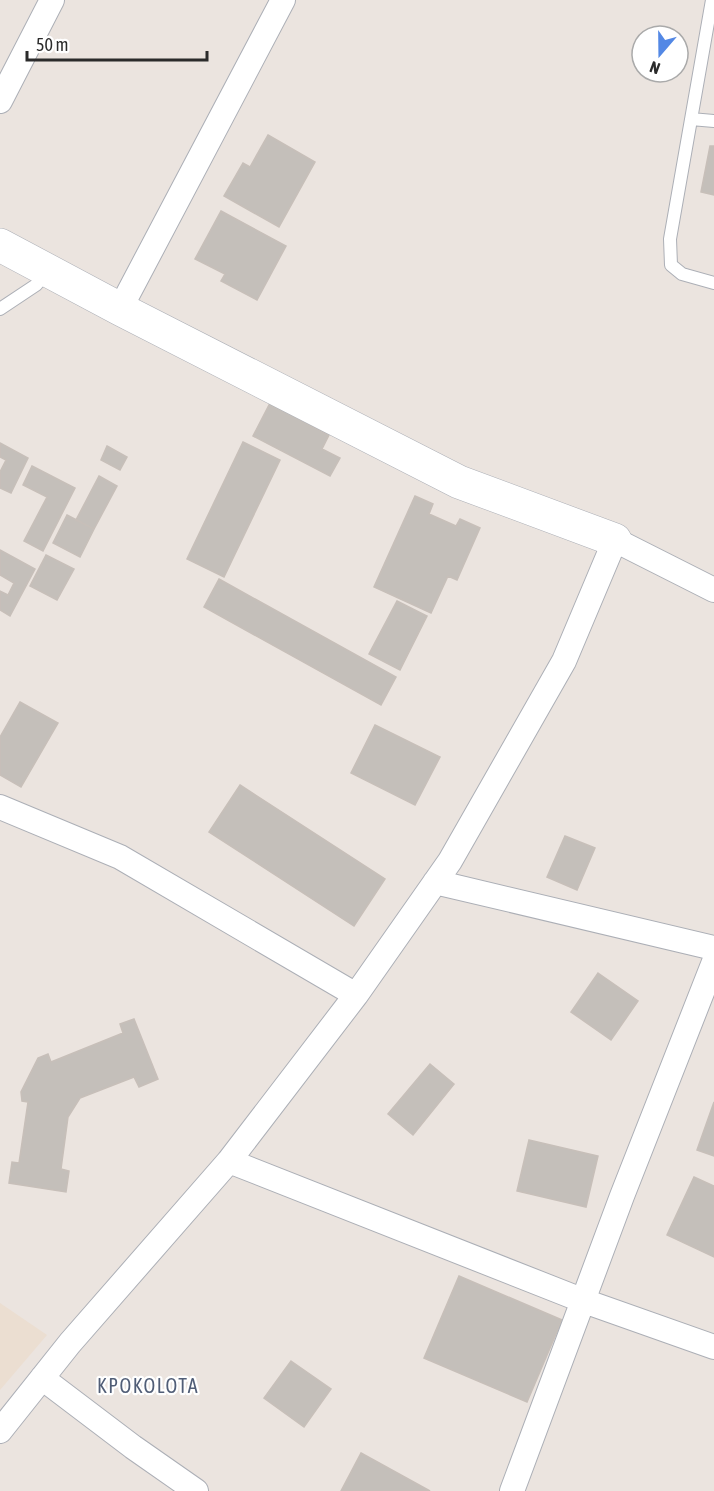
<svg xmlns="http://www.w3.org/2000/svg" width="714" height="1491" font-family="'Asap Condensed',sans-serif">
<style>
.education{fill:#ebded1}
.building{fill:#c4bfba;stroke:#c7bfb9;stroke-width:1.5}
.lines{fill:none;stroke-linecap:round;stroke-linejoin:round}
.lane-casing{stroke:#acafb6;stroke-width:14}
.street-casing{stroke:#acafb6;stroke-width:26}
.secondary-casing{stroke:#acafb6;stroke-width:34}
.lane{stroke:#fff;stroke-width:12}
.street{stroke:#fff;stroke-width:24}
.secondary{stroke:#fff;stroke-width:33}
.labels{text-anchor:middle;stroke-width:4.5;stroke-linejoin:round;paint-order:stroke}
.neighbourhood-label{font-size:20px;letter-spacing:1.5px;fill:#515e77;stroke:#fff}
</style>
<rect width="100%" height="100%" fill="#ebe4df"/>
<!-- education -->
<path class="education" d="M0,1303L47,1335L0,1390Z"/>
<!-- building -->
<path class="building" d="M268,135L315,162L279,227L224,196L243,163L250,167Z
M710,146H714V195L701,192Z
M221,211L286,246L257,300L221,281L225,274L195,259Z
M270,403L329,435L322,449L340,458L330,476L253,436Z
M243,442L280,460L224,577L187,559Z
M0,443L28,458L11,493L0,488V472L6,460L0,457Z
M107,446L127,457L120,470L101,460Z
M32,466L75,488L43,551L24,541L47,497L23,485Z
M99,476L117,486L94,529L76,520Z
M415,496L433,504L429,514L456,526L460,519L480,528L457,580L448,576L431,613L374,587Z
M67,515L94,529L80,557L53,543Z
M0,550L35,569L10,616L0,610V591L8,595L14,583L0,575Z
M46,555L74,569L57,600L30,586Z
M219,579L396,677L381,705L204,607Z
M397,601L427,616L400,670L369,654Z
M20,702L58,723L21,787L0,775V737Z
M375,725L440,757L415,805L351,773Z
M240,785L385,879L354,926L209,832Z
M565,836L595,848L577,890L547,877Z
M598,973L638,1001L611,1040L571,1012Z
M134,1019L158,1079L139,1087L134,1077L80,1098L68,1117L61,1169L69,1171L66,1192L9,1183L12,1162L19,1163L28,1102L22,1101L21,1092L38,1058L48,1054L51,1062L123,1033L120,1024Z
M430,1064L454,1084L413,1135L388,1114Z
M714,1102V1156L697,1150Z
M529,1140L598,1156L586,1207L517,1191Z
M694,1177L714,1186V1257L667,1235Z
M459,1276L562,1320L527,1402L424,1358Z
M291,1361L331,1389L304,1427L264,1398Z
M361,1453L430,1491H341Z"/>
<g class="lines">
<defs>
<path id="lane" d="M712,0L670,239L671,265L682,274L714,283
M691,119L714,121
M0,309L36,285L47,272"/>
<path id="street" d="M0,101L52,0
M120,309L283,0
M0,807L120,857L356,995
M435,882L714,948
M229,1161L584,1301L714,1347
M42,1378L133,1447L196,1491
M0,1431L70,1343L229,1161L356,995L450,861L564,661L615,540L714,590
M512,1491L622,1196L714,962"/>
<path id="secondary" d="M0,245L120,309L459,482L615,540"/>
</defs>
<!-- lane casing -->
<use href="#lane" class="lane-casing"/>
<!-- street casing -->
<use href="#street" class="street-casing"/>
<!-- secondary casing -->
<use href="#secondary" class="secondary-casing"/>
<!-- lane -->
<use href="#lane" class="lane"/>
<!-- street -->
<use href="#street" class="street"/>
<!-- secondary -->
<use href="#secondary" class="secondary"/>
</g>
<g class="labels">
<!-- neighbourhood labels -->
<g class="neighbourhood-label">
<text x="148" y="1393">KPOKOLOTA</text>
</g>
</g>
<!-- north arrow -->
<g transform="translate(660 54) rotate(200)"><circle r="28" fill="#ffffff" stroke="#aaaaaa" stroke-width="1.5"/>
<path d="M0-4.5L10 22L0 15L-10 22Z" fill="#5388e5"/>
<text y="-9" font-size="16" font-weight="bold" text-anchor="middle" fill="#2b2b2b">N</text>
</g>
<!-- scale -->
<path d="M27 51v9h180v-9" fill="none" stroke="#2b2b2b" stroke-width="3"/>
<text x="36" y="51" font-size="18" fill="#2b2b2b" stroke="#ffffff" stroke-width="4.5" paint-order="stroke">50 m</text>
</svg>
